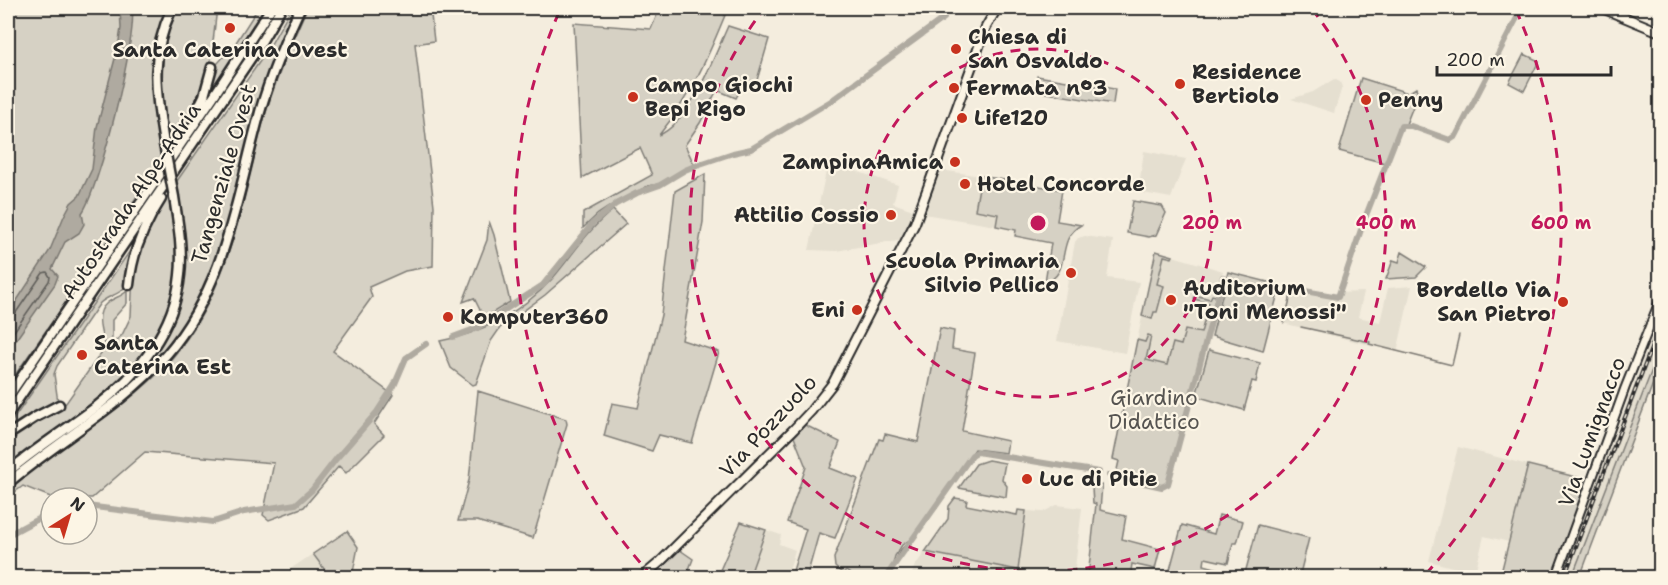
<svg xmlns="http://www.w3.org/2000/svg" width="1668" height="585" font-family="'Shantell Sans',sans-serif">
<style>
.built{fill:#e5dfd0}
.green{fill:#d6d1c4;stroke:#807e78;stroke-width:1.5}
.water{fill:#afaaa0;stroke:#7a7771;stroke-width:1.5}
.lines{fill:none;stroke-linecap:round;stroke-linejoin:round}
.shore{stroke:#605e5a;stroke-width:1.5}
.stream{stroke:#7a7771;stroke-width:1.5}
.canal{stroke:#afaaa0;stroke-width:6}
.secondary-casing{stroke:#2b2b2b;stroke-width:11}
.primary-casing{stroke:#2b2b2b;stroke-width:12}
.highway-casing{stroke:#2b2b2b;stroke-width:13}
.secondary{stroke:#fcf5e5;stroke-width:7}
.primary{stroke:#fcf5e5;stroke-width:8}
.highway{stroke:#fcf5e5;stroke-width:8}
.rail-casing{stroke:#2b2b2b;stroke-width:4}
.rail{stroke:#fcf5e5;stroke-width:1.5;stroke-dasharray:4.5;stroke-linecap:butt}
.highway-bridge-casing{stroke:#2b2b2b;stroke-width:13;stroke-linecap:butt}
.highway-bridge{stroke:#fcf5e5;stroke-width:8}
.ring{fill:none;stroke:#c2185b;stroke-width:3;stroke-dasharray:10 8}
.poi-dot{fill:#c8321e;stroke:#fcf5e5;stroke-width:2}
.labels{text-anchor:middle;stroke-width:4.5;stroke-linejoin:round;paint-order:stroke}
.poi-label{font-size:21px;font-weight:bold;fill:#2b2b2b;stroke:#fcf5e5;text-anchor:start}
.street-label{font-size:21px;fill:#2b2b2b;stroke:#fcf5e5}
.park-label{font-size:21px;fill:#565451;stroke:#fcf5e5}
.centre{fill:#c2185b;stroke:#fcf5e5;stroke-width:3}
.ring-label{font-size:18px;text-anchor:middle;font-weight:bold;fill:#c2185b;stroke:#fcf5e5;stroke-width:4.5;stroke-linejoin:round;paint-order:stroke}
</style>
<rect width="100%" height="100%" fill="#f4edde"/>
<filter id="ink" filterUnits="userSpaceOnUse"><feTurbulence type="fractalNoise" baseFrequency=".0167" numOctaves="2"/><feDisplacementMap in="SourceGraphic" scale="12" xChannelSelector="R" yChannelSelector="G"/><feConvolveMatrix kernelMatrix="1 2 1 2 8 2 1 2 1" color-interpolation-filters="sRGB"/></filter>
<g filter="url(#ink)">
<!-- built -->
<path class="built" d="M1334,79L1340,82L1342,87L1334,113L1291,99L1313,92Z
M1144,151L1186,159L1171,198L1138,192Z
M828,162L898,185L893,203L916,211L903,239L836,251L809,250Z
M940,170L981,176L975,210L998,214L996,226L924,214Z
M1085,236L1113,240L1107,278L1139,282L1125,353L1057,341L1075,242L1078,238Z
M1156,251L1223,271L1194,382L1132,365Z
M1412,286L1397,352L1283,323L1293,287L1335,293L1364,292L1358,317L1380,322L1388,288Z
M1660,317V349L1572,577L1561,578Z
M1458,447L1528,465L1509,542L1484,536L1475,573L1429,561Z
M1057,505L1082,508L1074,577L911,578L914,567L925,552L1018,570L1026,511L1043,512Z
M766,530L781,535L779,544L795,550L787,577L752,569Z
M347,531L358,547L352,577L277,578Z"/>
<!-- green -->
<path class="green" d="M8,8H166C145,64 154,100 163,157L84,276L8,385Z
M177,8H217L210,67L195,110L171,147C161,99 156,54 177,8Z
M258,8H264L211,91L217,64L235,44Z
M291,8H297C262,83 250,168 221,247C216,261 211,276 205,290C178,344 134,385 86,420L164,337L176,311L183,286L186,262L185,235L177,181L267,51Z
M307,8H460V12L431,15L434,41L415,44L434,206L433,266L405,271L369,287L372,297L333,351L393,395L374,424L384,435L346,473L339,466L304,507L269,520L263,515L274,463L145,452L92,498H53L23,486L8,497V491C57,445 121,414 167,364C229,295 239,211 262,126C273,85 290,46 307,8Z
M660,8H728C708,57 693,93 659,135C690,122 714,57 728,26L769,39L755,87H742L736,98L717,90L700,123L685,145L694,164L659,184L648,186L618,201L598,214L583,228V213L652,175L640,148L582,178L574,23L651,29Z
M1524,54L1539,61L1524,91L1509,83Z
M1037,76L1115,89L1113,104L1034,91Z
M1361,78L1408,93L1416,88L1418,94L1406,124L1401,125L1385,163L1339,151Z
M705,174L703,222L682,340L719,352L692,443L659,435L652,451L604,436L612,403L638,408L661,315L675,191Z
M981,176L1062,190L1057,221L1081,225C1054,240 1073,274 1045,282L1051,243L1015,236L1016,230L996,226L998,214L975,210Z
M170,192C175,224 182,256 176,288C160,370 70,422 8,467V438L66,403L101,353L122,335L131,316L133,273L138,251L155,214Z
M1133,201L1162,206L1166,213L1156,235L1149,237L1127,233Z
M613,210L626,224L545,295L500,328L491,341L476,384L473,385L451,368L440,341C481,334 524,310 552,279C572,256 588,229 613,210Z
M489,221L494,235L510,302L484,318L474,298L463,302L487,240Z
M134,245C132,258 132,282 121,291C114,296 106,297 100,303L57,366L54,374L58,402L8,432V427Z
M1156,251L1173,256L1172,258L1164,256L1157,284L1164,286L1157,312H1154L1152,319L1142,316Z
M1402,252L1426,267L1416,277L1386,279L1393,260L1399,262Z
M1228,272L1280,285L1263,351L1212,336Z
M127,291V303L112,320V342L105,347C102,335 94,314 106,304C112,298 121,297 127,291Z
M1195,295L1210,299L1212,295L1216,296L1167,484L1162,486L1116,474L1119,461L1113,459L1137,340L1145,342L1148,335L1151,336L1146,360L1167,365L1173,343L1181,345L1185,330L1201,333L1209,303L1194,299Z
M940,328L954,331L952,349L975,353L962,431L1008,441L1006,453L975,449L911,539L902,545L895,556L893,564L884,577H855L846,571L843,574L835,567L834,558L879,439L883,440L885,434L918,442Z
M1660,349V365L1580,577H1572Z
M1209,350L1260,363L1256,382L1252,381L1244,410L1196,396Z
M478,391L566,419L567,424L533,538L477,521H458L469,480Z
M805,425L840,442L830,468L858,479L835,538L819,533L807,576L810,577H791L806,529L787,522L806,467L794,437Z
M988,460L1005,463L1002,479L1007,486L1006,497L959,488L976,464Z
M1528,465L1588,480L1552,577H1500Z
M1102,485L1100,510L1126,516L1122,539L1160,549L1155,569L1132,564L1131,571L1152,577H1088L1096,504L1093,503L1092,488L1094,486Z
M955,498L967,500L966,505L1017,515L1018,510L1026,511L1018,570L925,552L948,519L949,506Z
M1219,515L1243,521L1237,543H1233L1228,563L1205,558L1204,565L1230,572L1229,577H1168L1182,525L1214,534Z
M741,522L766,530L752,569L782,577H756L743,573L742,577H717Z
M1258,525L1309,538L1300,574L1311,577H1244Z
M347,531L358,547L352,577H330L313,554Z
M680,550L693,559L686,577H651Z"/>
<!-- water -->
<path class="water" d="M120,8H132C138,35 99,190 82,213L84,224L79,233L65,242L52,269L58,276L55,284L8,351V314L50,250L64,216L71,203L79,196L92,169L97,127L118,47L121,28Z"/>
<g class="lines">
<!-- shore -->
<path class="shore" d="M8,317L15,314L43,273L47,272L50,277L49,281L8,340"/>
<!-- stream -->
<path class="stream" d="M1284,323L1291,295
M1301,327L1370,342L1369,344L1452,365L1459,335
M895,564C897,554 902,546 911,541"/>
<!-- canal -->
<path class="canal" d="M1294,289L1338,297L1365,218L1401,126H1411L1450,140L1456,136L1522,8
M453,337L477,328L543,285L593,223L616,204L637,193L660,185L685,170L700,164L733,153L751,149L831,101L944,18
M1109,475L1162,487L1168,484L1223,277
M87,506L213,522L244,512L296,504L312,490L336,459L377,412L394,386L406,358L426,344
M8,535L51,512
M885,578L972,455L977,452L1099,472"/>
<defs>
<path id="secondary" d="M1556,578L1625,388L1660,300"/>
<path id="primary" d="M1602,8L1660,32
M641,578L660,562L794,429L811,411L833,383L915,223L986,27L997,8"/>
<path id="highway" d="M194,116L204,96L212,67
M164,144C156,92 149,58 172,8
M129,285C132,253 144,225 161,199
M8,397L213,97L271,8
M8,414L223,99L257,49L281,8
M8,435L34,418L59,405
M8,472C36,448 67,429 96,407C138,375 175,329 180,275C183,249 178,223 174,197
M8,483C60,439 122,406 167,354C223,289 235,207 256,127C266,86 282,47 300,8"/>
</defs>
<!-- secondary casing -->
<use href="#secondary" class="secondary-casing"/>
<!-- primary casing -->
<use href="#primary" class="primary-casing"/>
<!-- highway casing -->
<use href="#highway" class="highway-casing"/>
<!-- secondary -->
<use href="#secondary" class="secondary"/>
<!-- primary -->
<use href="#primary" class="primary"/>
<!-- highway -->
<use href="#highway" class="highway"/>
<defs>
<path id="rail" d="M1564,578L1660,325"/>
</defs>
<!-- rail casing -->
<use href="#rail" class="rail-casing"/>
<!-- rail -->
<use href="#rail" class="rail"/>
<defs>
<path id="highway-bridge" d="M164,144L174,197"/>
</defs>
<!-- highway-bridge casing -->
<use href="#highway-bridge" class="highway-bridge-casing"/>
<!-- highway-bridge -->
<use href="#highway-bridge" class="highway-bridge"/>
</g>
</g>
<!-- distance rings -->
<g class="ring">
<circle cx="1038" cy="223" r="174"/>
<path d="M1312 9A348 348 0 1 1 764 9"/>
<path d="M652 576A523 523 0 0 1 560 10M1516 10A523 523 0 0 1 1424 576"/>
</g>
<!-- markers -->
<g class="poi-dot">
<circle cx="230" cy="28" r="6"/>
<circle cx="956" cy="49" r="6"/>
<circle cx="1180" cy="84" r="6"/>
<circle cx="954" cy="88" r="6"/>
<circle cx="633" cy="97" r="6"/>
<circle cx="1366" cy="100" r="6"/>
<circle cx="962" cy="118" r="6"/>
<circle cx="955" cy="162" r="6"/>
<circle cx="965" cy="184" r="6"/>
<circle cx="891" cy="215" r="6"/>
<circle cx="1071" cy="273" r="6"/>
<circle cx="1171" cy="300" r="6"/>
<circle cx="1563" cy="302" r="6"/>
<circle cx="857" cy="310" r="6"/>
<circle cx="448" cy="317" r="6"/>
<circle cx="82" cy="355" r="6"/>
<circle cx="1027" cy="479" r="6"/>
</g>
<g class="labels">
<!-- poi labels -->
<g class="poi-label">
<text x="968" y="44">Chiesa di<tspan x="968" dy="24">San Osvaldo</tspan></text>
<text x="230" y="57" text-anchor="middle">Santa Caterina Ovest</text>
<text x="1192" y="79">Residence<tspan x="1192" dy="24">Bertiolo</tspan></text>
<text x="645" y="92">Campo Giochi<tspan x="645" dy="24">Bepi Rigo</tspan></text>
<text x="966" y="95">Fermata n°3</text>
<text x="1378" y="107">Penny</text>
<text x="974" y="125">Life120</text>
<text x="943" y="169" text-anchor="end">ZampinaAmica</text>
<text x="977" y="191">Hotel Concorde</text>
<text x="879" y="222" text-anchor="end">Attilio Cossio</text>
<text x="1059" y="268" text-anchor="end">Scuola Primaria<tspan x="1059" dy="24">Silvio Pellico</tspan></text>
<text x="1183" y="295">Auditorium<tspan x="1183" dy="24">"Toni Menossi"</tspan></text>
<text x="1551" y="297" text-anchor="end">Bordello Via<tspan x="1551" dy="24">San Pietro</tspan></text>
<text x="845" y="317" text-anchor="end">Eni</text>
<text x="460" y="324">Komputer360</text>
<text x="94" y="350">Santa<tspan x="94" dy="24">Caterina Est</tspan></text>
<text x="1039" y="486">Luc di Pitie</text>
</g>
<!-- street labels -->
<g class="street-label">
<text transform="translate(224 174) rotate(-74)" y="7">Tangenziale Ovest</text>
<text transform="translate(131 201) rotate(-56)" y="7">Autostrada Alpe-Adria</text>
<text transform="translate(768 426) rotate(-47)" y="7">Via Pozzuolo</text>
<text transform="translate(1592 432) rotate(-70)" y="7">Via Lumignacco</text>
</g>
<!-- park labels -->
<g class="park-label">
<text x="1154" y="405">Giardino<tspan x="1154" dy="24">Didattico</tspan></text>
</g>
</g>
<circle cx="1038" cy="223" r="9" class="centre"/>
<g class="ring-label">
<text x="1212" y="229">200 m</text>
<text x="1386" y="229">400 m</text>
<text x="1561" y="229">600 m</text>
</g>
<!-- margin -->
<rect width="1668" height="585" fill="none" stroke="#fcf5e5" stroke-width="30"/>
<rect x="15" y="15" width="1638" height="555" fill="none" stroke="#2b2b2b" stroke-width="2" filter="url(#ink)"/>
<!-- north arrow -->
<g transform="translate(69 516) rotate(37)"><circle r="28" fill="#fcf5e5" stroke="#a8a49b" stroke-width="1.5"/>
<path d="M0-4.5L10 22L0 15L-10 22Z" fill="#c8321e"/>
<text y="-9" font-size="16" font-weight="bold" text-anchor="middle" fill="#2b2b2b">N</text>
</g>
<!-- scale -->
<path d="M1437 66v9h174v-9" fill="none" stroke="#2b2b2b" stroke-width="3"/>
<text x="1446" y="66" font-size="18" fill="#2b2b2b" stroke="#fcf5e5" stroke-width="4.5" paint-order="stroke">200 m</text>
</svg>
